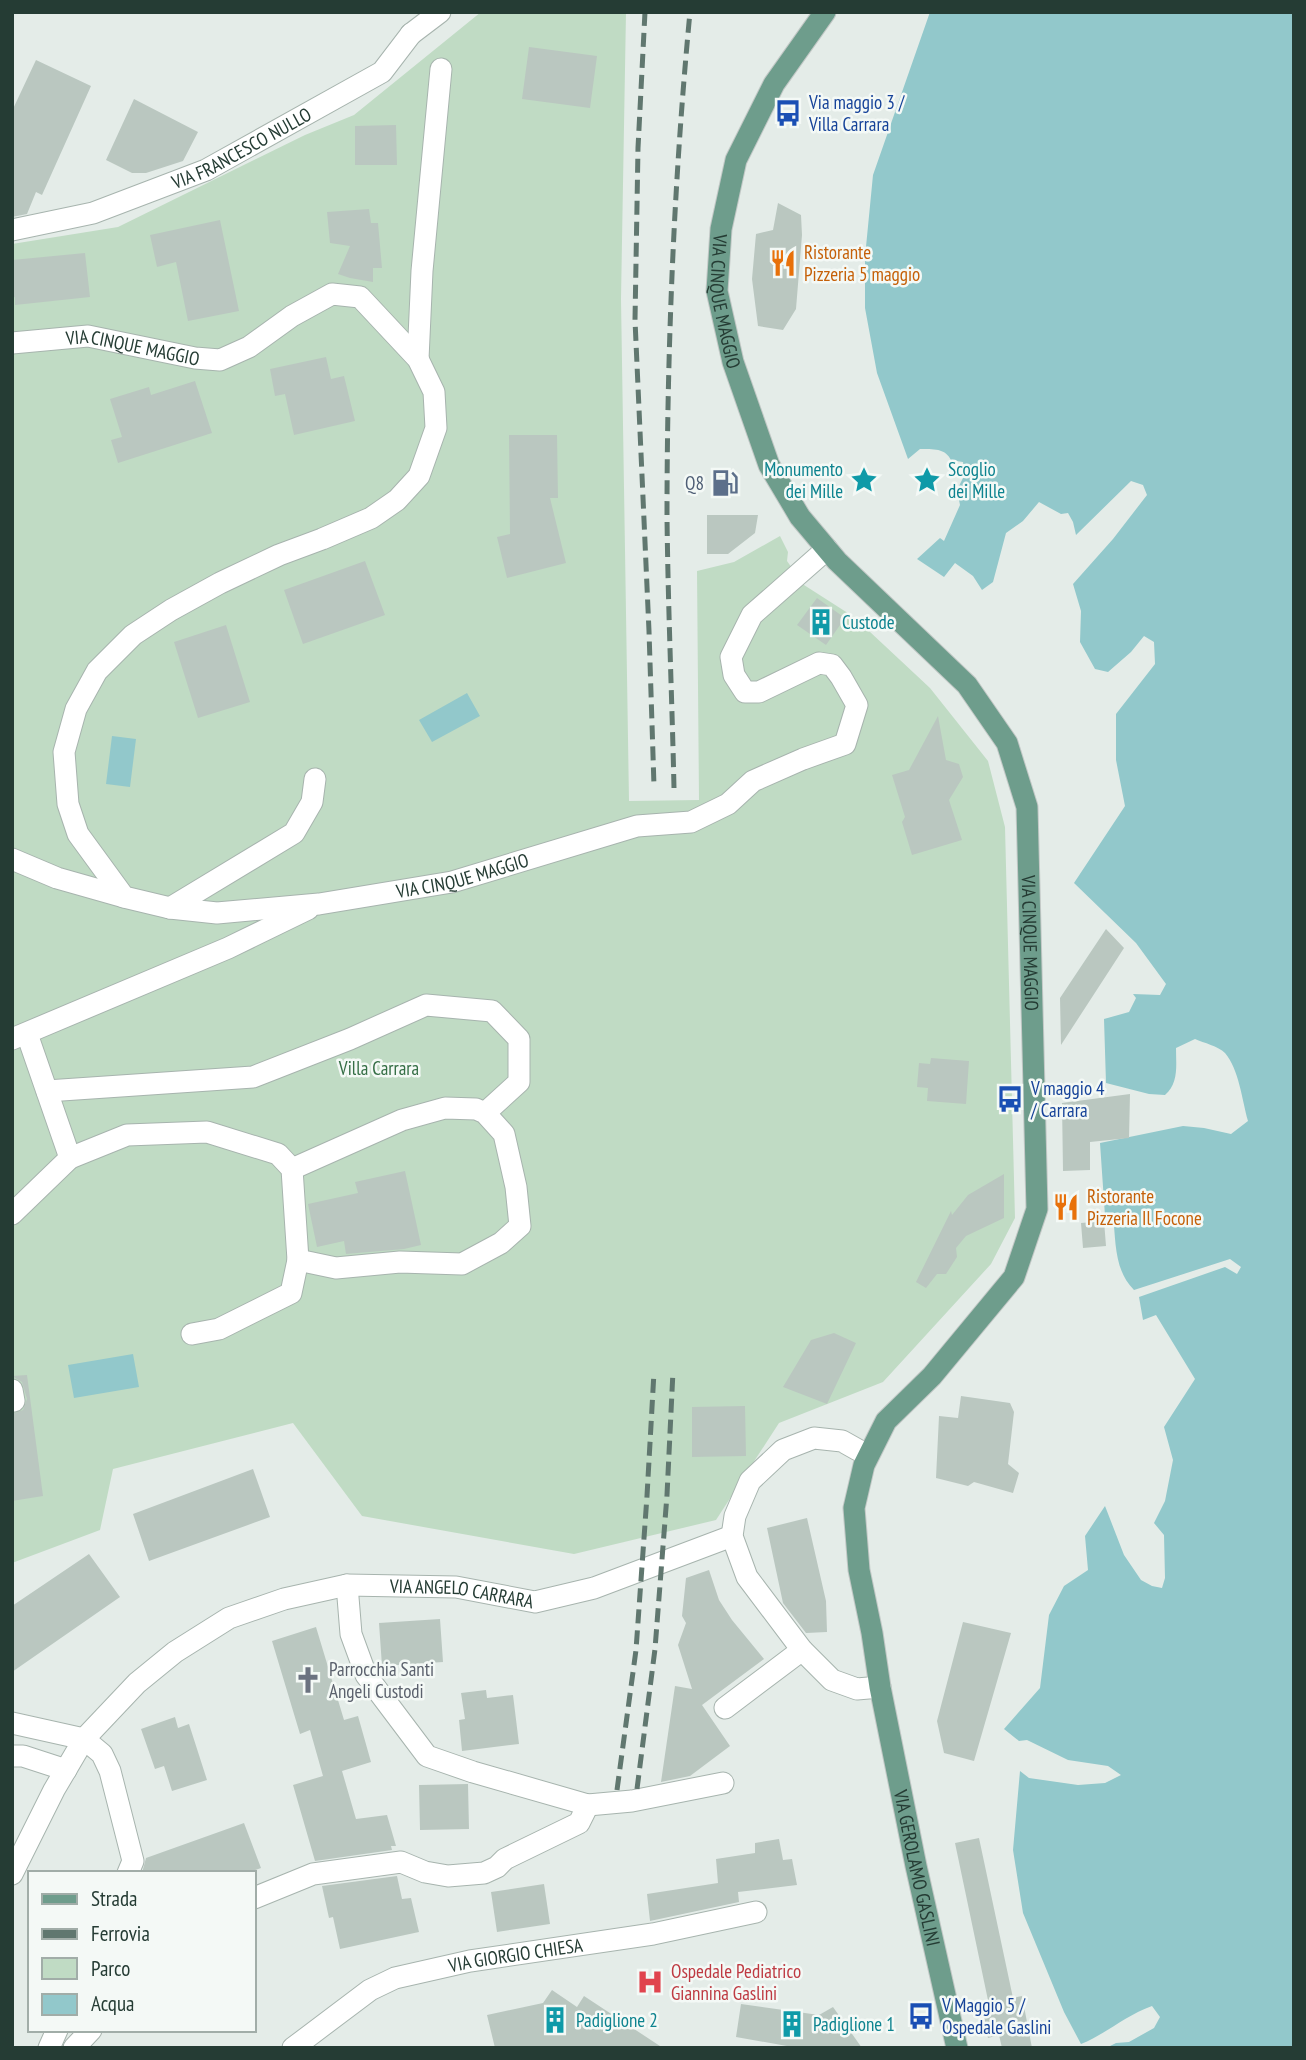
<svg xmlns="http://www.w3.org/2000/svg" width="1306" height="2060" font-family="'PT Sans Narrow',sans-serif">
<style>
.green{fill:#c0dbc4}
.water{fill:#92c8cb}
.building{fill:#bac7c0}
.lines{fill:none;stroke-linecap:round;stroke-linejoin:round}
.pedestrian-casing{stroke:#a7b4ae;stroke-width:23}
.minor-casing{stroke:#a7b4ae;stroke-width:23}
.tertiary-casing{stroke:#a7b4ae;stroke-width:23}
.primary-casing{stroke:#c2c8c6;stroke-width:23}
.pedestrian{stroke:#fff;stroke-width:21}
.minor{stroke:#fff;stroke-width:21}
.tertiary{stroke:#fff;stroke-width:21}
.primary{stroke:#6e9d8c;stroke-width:21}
.rail{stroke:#60776f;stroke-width:5;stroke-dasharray:14 7;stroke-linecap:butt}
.labels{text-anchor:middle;stroke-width:5;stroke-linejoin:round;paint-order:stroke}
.transit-label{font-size:19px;fill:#164399;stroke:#f4f9f6;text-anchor:start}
.street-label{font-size:19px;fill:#253c34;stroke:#f4f9f6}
.food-label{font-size:19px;fill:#c56008;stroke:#f4f9f6;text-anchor:start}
.culture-label{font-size:19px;fill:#0d838f;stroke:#f4f9f6;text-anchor:start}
.service-label{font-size:19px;fill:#4e5e75;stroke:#f4f9f6;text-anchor:end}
.park-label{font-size:19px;fill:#346e45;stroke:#f4f9f6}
.worship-label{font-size:19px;fill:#5b616d;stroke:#f4f9f6;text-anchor:start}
.health-label{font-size:19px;fill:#be3a42;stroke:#f4f9f6;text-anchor:start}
</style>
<rect width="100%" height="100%" fill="#e4ece8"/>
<!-- green -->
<path class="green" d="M481,12H626L621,299L629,801L699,800L697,571L734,562L780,536L788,552L787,561L804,585L854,617L930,688L988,761L1005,827L1015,1218L991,1264L883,1382L779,1423L716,1520L574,1554L362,1516L293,1423L113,1469L100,1530L12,1563V244L118,227L305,135L354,115Z"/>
<!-- water -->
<path class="water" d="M930,12H1294V2048H1106L1116,2043L1129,2042L1154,2028L1160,2017L1152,2006C1126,2015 1106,2034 1081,2044L1064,2012L1023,1913L1013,1850L1020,1771L1029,1778L1078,1785L1105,1783L1121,1775L1108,1766L1068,1760L1027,1740L1019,1741L1004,1729L1040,1688L1049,1615L1064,1586L1088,1570L1085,1536L1105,1506L1124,1555L1141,1580L1152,1586L1162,1588L1165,1578L1164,1535L1154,1523L1165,1501L1173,1460L1164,1427L1195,1379L1156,1315L1143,1320L1139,1297L1225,1267L1237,1274L1241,1267L1230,1259L1134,1290C1114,1270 1116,1242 1113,1215L1105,1216L1100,1143L1183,1126L1204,1128L1231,1134L1248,1121C1242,1100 1239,1069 1225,1053C1218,1046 1204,1043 1195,1039L1176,1048C1176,1065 1179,1083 1165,1095L1149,1094L1106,1083L1104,1019L1129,1012L1136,998L1133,994L1160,995L1166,984L1136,943L1074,883L1125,806L1116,760V714L1155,664L1154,642L1144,636L1131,652L1108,672L1095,669L1080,642L1081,611L1073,584L1113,539L1147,495L1143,485L1131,481L1076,535L1073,522L1068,513L1061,514L1039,502L1023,521L1006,533L993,582L982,590L973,576L955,563L944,577L917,559L940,538L944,541L960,505L957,490L965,474L963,462L956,461L953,466C949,448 935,449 920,449L908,459L877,373L865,308V257L873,175Z
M467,693L480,716L432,742L419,720Z
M112,736L136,739L130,787L106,784Z
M133,1354L139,1387L74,1398L68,1365Z"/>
<!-- building -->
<path class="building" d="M529,47L597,56L590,108L522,99Z
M36,60L91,86L42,195L36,192L27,214L12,217V111Z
M134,99L198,132L183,161L146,173H132L106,160Z
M396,125L397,165H355V126Z
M778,203L801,215L802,235L796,309L783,330L758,326L752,279L756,234L773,230Z
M369,209L371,223H378L382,268H373V282L350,278L338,274L350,246L330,243L327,212Z
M220,220L239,311L188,321L176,262L157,267L150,235Z
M85,253L90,297L15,305V297L12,298V260Z
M326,357L331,379L344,376L355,421L294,435L285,394L275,396L270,369Z
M195,381L212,433L118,463L111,440L122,437L110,399L149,387L151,395Z
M509,435H557L558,498H550L566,563L507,578L497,537L510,534Z
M707,515H758L755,533L728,554H707Z
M365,561L385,615L303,644L284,590Z
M817,598L845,618L826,645L797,625Z
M226,625L250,702L198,718L174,642Z
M938,716L946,760L959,764L963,777L949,800L962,840L912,855L902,822L905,817L892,775L909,770Z
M1106,929L1124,948L1061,1045L1060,998Z
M931,1058L969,1061L966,1104L927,1101L928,1088L917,1087L919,1063L930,1064Z
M1130,1094L1129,1138L1090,1142V1170L1063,1171L1062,1103Z
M405,1171L421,1245L404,1249L346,1254L344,1241L317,1247L308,1204L358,1193L355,1182Z
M1004,1174V1218L966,1236L956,1248L957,1257L946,1274H937L926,1288L916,1282L951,1211L952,1215L968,1195Z
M1104,1221L1106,1246L1083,1248L1081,1223Z
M834,1333L856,1343L827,1404L783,1387L811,1340Z
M27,1375L43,1496L12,1501V1414L23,1410L27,1399L22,1382L12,1376Z
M961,1396L1010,1403L1014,1412L1008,1464L1019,1473L1013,1493L974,1482L968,1486L936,1478L939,1416L958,1418Z
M745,1406L746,1456L692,1457V1407Z
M253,1469L270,1517L149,1561L133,1514Z
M807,1518L826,1601L827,1632L806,1633L783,1603L767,1528Z
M89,1554L120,1597L12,1672V1606Z
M709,1570L719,1600L732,1620L764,1659L702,1705L730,1746L690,1776L661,1782L675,1686L692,1689L678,1645L686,1623L682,1616L686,1578Z
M440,1619L443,1662L382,1666L379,1623Z
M963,1622L1011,1633L974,1761L944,1753L937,1721Z
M316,1627L344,1720L358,1716L371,1762L342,1771L356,1819L387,1815L396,1846H391L392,1850L315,1861L293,1785L323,1776L310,1730L300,1734L272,1641Z
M486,1690L487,1698L513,1695L519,1744L462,1751L459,1720L465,1719L461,1693Z
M175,1717L178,1728L189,1724L207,1780L172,1791L164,1766L155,1769L141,1729Z
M468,1784L469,1829L420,1830L419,1785Z
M244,1823L261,1868L247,1873H142L146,1858Z
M979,1838L1013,1998L1022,1996L1032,2048H1002L999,2035L988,2038L982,2006L989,2005L955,1843Z
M779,1839L783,1860L792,1859L797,1885L738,1892L739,1902L650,1921L647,1894L718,1883L716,1859L755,1853V1843Z
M397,1876L402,1899L411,1898L419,1932L340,1949L333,1917L329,1918L322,1886Z
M544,1884L550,1924L497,1932L491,1892Z
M552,1990L577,2007L584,1996L663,2048H495L487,2015L543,2003Z
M741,2004L819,2015L833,2007L862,2048H798L736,2037Z"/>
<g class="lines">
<defs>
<g id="pedestrian">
<path id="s1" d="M12,230L93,213L206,170L382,72L411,34"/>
<path d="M725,1708L802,1650"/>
<path id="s2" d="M293,2048L370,1990L395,1978L470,1961L653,1934L756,1912"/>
</g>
<g id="minor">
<path d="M411,34L440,12"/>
<path id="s3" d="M12,343L88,336L195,358L220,360L249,347L292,316L332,294L360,297L418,359L434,392L436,428L419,476L397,500L371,518L322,539L279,555L220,583L171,610L133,635L97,671L76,709L64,752L68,804L78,834L124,897L170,908L217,913L319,904L452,882L637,826L691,822L728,804L753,781L803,759L845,744L857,705L841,677L832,665L819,663L759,692H745L734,675L731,657L752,615L827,549"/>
<path d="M418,359L422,271L441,69"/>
<path d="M12,859L57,878L124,897"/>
<path d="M170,908L294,833L312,802L315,779"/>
<path d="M12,1039L228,948L308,909"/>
<path d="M47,1091L253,1077L350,1039L426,1005L492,1011L519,1039V1082L485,1113"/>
<path d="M70,1158L127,1135L207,1132L278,1154L292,1169L298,1260L291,1293L219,1329L192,1334"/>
<path d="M292,1169L402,1120L445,1108L476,1109L485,1113L504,1134L516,1187L520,1226L501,1243L462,1264L400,1262L336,1268L298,1260"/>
<path d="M12,1214L70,1158L27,1034"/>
<path d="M12,1390L14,1401"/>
<path d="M347,1585L351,1634L366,1675L427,1756L473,1772L588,1805L632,1801L723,1783"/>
<path d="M12,1723L84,1739L102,1754L110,1771L133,1861L128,1873"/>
<path d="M12,1756H23L66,1770"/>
<path d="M254,1898L313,1874L401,1862L425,1872L448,1876L484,1873L497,1867L505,1859L579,1823L588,1805"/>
<path d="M49,2048L57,2030"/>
<path d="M74,2048L91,2030"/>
</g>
<g id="tertiary">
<path d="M858,1450L842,1441L814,1438L783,1450L750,1481L735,1516L732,1536L747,1577L802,1650L832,1680L857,1689L880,1687"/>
<path id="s4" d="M12,1874L54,1790L84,1739L137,1683L175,1652L229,1618L284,1599L347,1585L456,1587L535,1602L594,1588L732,1536"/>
</g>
<g id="primary">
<path id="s5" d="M825,12L774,84L736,160L721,229L717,291L733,362L769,465L800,517L837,561L967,685L1007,743L1027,807L1037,1209L1014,1277L932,1376L886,1421L864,1465L854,1508L859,1570L872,1633L880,1687L916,1866L957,2048"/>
</g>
</defs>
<!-- pedestrian casing -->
<use href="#pedestrian" class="pedestrian-casing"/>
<!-- minor casing -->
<use href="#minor" class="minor-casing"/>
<!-- tertiary casing -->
<use href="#tertiary" class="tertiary-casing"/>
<!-- primary casing -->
<use href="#primary" class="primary-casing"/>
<!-- pedestrian -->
<use href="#pedestrian" class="pedestrian"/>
<!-- minor -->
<use href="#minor" class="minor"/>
<!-- tertiary -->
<use href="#tertiary" class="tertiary"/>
<!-- primary -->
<use href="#primary" class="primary"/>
<!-- rail -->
<path class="rail" d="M645,12L638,148L635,320L649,631L654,786
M674,788C672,698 668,607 667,517C667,349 674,179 690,12
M637,1789L655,1649L667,1495L673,1371
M617,1790L636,1650L647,1496L654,1372"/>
</g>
<!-- icons -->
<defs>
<symbol id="bus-bare" viewBox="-9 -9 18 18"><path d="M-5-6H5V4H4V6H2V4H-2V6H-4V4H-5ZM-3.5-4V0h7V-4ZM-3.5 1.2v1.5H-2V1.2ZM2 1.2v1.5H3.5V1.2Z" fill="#1a4fb4" stroke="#f4f9f6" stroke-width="2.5" paint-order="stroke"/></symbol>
<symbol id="restaurant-bare" viewBox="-9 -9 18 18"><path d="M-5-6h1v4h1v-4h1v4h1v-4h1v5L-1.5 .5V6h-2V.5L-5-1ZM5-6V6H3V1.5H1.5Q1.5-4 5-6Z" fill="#e8710a" stroke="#f4f9f6" stroke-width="2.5" paint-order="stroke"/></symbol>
<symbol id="sight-bare" viewBox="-9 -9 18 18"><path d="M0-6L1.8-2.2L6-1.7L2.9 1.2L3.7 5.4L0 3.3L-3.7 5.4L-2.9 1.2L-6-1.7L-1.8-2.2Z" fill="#0f9aa8" stroke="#f4f9f6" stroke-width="2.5" paint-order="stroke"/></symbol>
<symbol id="fuel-bare" viewBox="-9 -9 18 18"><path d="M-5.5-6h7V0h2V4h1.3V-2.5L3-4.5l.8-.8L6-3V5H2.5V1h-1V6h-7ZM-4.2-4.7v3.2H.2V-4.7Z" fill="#5c6f8a" stroke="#f4f9f6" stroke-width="2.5" paint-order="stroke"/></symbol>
<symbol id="building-bare" viewBox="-9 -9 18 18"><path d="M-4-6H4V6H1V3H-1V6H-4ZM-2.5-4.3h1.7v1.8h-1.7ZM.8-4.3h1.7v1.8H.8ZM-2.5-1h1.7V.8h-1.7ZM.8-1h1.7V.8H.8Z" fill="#0f9aa8" stroke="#f4f9f6" stroke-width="2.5" paint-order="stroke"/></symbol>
<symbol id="church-bare" viewBox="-9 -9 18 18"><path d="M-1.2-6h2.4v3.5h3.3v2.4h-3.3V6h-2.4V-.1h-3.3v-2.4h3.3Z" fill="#6b7280" stroke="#f4f9f6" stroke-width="2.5" paint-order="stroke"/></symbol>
<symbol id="hospital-bare" viewBox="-9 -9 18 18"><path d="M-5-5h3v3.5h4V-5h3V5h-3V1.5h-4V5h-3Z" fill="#e0444e" stroke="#f4f9f6" stroke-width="2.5" paint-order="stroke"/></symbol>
</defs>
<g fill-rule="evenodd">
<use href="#bus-bare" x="769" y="94" width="38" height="38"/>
<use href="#restaurant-bare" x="764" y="244" width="38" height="38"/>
<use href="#sight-bare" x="845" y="461" width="38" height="38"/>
<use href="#sight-bare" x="908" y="461" width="38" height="38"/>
<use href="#fuel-bare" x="706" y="464" width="38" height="38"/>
<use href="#building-bare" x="802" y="603" width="38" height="38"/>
<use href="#bus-bare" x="991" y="1080" width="38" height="38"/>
<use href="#restaurant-bare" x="1047" y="1188" width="38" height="38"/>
<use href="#church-bare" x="289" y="1661" width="38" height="38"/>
<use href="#hospital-bare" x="631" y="1963" width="38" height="38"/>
<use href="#bus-bare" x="902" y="1997" width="38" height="38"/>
<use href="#building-bare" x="536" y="2001" width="38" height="38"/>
<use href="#building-bare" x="773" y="2005" width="38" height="38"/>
</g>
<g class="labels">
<!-- transit labels -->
<g class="transit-label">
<text x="809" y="109">Via maggio 3 /<tspan x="809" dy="22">Villa Carrara</tspan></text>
<text x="1031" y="1095">V maggio 4<tspan x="1031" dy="22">/ Carrara</tspan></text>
<text x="942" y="2012">V Maggio 5 /<tspan x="942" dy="22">Ospedale Gaslini</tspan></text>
</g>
<!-- street labels -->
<g class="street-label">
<text dy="7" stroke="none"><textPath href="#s1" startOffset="245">VIA FRANCESCO NULLO</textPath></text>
<text dy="7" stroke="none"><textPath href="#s5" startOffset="317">VIA CINQUE MAGGIO</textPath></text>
<text dy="7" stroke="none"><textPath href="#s3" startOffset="122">VIA CINQUE MAGGIO</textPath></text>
<text dy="7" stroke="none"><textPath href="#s3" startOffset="1552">VIA CINQUE MAGGIO</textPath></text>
<text dy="7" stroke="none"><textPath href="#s5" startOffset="1059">VIA CINQUE MAGGIO</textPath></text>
<text dy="7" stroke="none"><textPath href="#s4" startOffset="581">VIA ANGELO CARRARA</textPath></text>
<text dy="7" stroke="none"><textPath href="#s5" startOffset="2049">VIA GEROLAMO GASLINI</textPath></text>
<text dy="7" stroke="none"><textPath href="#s2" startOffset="247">VIA GIORGIO CHIESA</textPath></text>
</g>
<!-- food labels -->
<g class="food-label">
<text x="804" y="259">Ristorante<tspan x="804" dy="22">Pizzeria 5 maggio</tspan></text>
<text x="1087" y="1203">Ristorante<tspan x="1087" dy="22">Pizzeria Il Focone</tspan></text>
</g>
<!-- culture labels -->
<g class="culture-label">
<text x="843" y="476" text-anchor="end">Monumento<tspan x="843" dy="22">dei Mille</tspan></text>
<text x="948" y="476">Scoglio<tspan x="948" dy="22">dei Mille</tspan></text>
<text x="842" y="629">Custode</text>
<text x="576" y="2027">Padiglione 2</text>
<text x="813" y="2031">Padiglione 1</text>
</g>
<!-- service labels -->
<g class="service-label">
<text x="704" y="490">Q8</text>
</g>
<!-- park labels -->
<g class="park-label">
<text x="379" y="1075">Villa Carrara</text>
</g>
<!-- worship labels -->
<g class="worship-label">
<text x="329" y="1676">Parrocchia Santi<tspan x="329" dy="22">Angeli Custodi</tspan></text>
</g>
<!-- health labels -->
<g class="health-label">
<text x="671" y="1978">Ospedale Pediatrico<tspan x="671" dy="22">Giannina Gaslini</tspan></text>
</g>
</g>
<!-- border -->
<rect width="1306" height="2060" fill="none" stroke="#253c34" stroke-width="28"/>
<!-- legend -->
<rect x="28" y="1871" width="228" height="161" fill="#f4f9f6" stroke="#a1ada8" stroke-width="2"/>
<rect x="42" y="1894" width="35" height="10" fill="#6e9d8c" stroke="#a1ada8" stroke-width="2"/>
<text x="91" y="1906" font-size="21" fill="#253c34">Strada</text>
<rect x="42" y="1929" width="35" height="10" fill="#60776f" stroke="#a1ada8" stroke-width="2"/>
<text x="91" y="1941" font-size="21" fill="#253c34">Ferrovia</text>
<rect x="42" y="1958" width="35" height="21" fill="#c0dbc4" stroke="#a1ada8" stroke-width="2"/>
<text x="91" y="1976" font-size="21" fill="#253c34">Parco</text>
<rect x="42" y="1994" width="35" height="21" fill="#92c8cb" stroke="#a1ada8" stroke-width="2"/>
<text x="91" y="2011" font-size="21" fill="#253c34">Acqua</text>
</svg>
